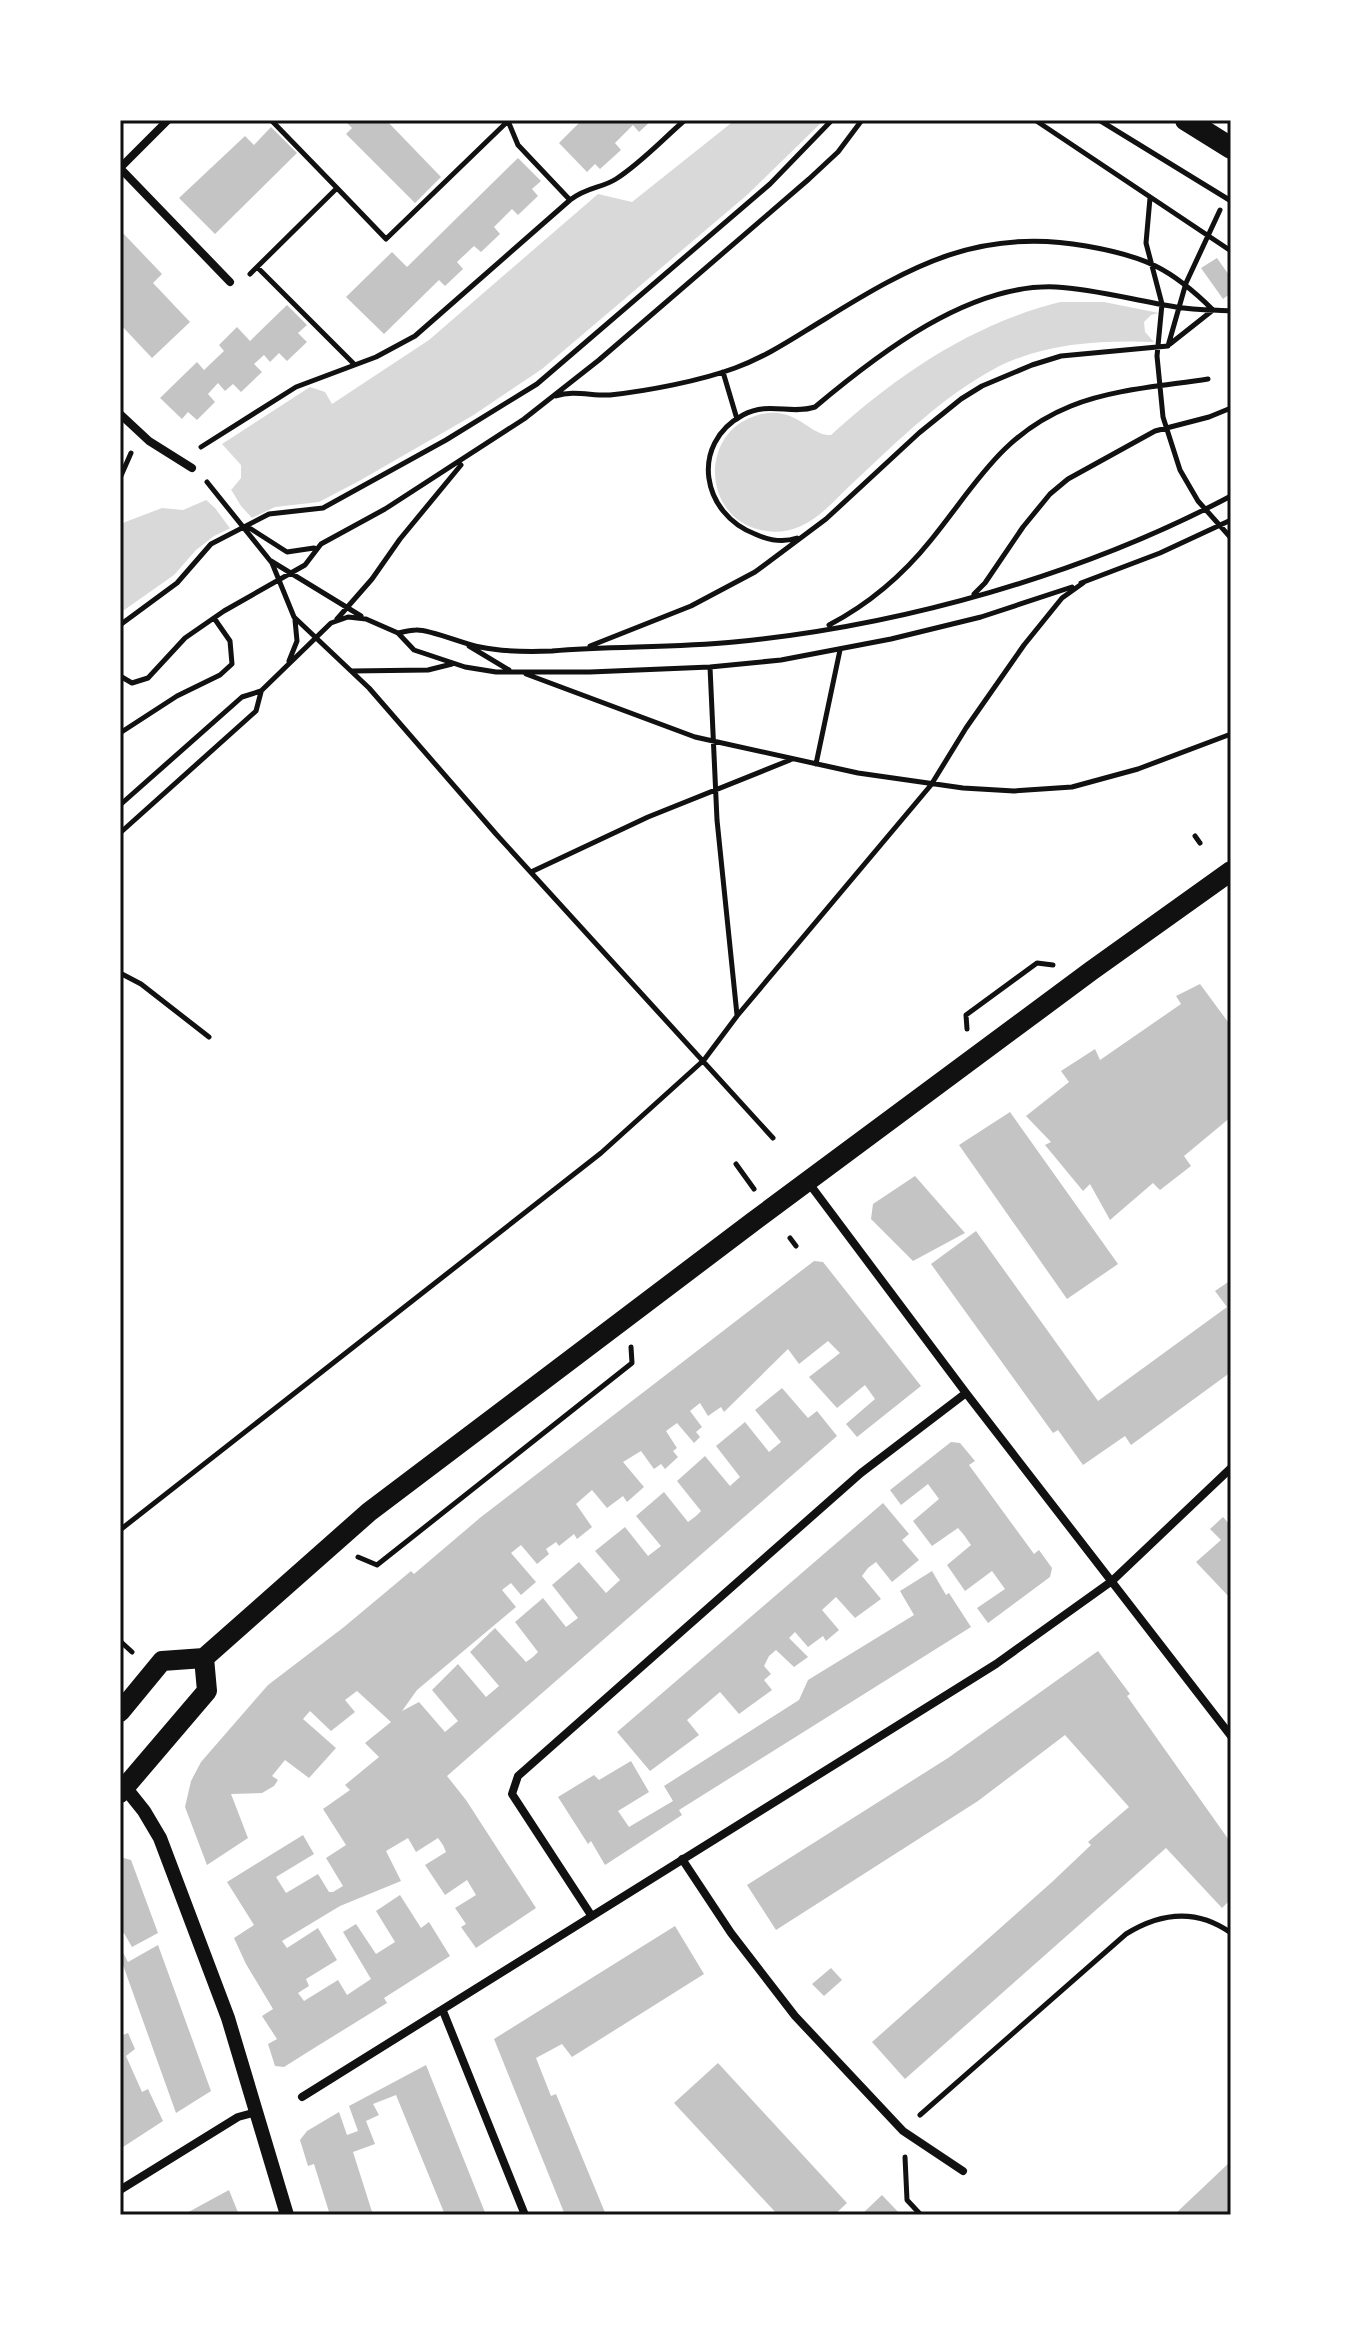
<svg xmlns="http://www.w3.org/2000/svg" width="1351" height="2335" font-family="Karla,sans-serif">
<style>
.water{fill:#d9d9d9}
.pier{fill:#fff}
.building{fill:#c4c4c4}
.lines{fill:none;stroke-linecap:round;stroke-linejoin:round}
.path{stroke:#111;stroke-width:5}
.minor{stroke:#111;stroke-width:8}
.tertiary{stroke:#111;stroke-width:14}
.primary{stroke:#111;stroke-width:20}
.trunk{stroke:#111;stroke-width:22}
.neatline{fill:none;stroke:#111;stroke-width:3}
</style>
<rect width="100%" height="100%" fill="#fff"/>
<!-- water -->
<path class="water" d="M735,120H824L747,195L542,369L472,416L359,481L319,502L275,507L214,536L196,550L174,575L120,613V524L162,508L183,510L232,489L241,478V465L222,444L310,387L325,392L332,404L429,340L598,194L632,202Z
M1060,302H1104L1159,313L1151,315L1144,322L1145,332L1154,342C1100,340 1042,343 994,369C942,397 899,440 857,479C840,494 822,517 801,526C790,531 778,533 766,531C702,522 697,432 758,415C796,404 810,437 831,435C897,375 972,324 1060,302Z"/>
<!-- pier -->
<path class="pier" d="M229,486L241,506L254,520L232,531L215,508L203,497Z"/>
<!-- building -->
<path class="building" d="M344,120H386L441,177L415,203L346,134L352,128Z
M582,120H652L639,132L633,125L615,143L621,150L600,169L595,164L587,172L559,143Z
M271,127L297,153L215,234L179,198L245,136L254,145Z
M518,158L541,181L532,189L538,196L518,215L512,209L494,227L500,234L481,252L474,246L457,262L463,269L445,286L439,280L384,334L346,297L392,252L407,267Z
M120,230L162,274L153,283L190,322L152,358L120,324V315L123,312L120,309Z
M1217,258L1231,278V293L1223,299L1201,268Z
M287,305L307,325L298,333L307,342L287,361L279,353L270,362L264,355L254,364L262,372L241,392L233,384L225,391L218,383L208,394L215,402L197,420L188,412L182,419L160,398L197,362L204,370L224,351L219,345L237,327L250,341Z
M1200,984L1231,1026V1117L1184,1156L1191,1166L1160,1190L1153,1183L1110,1220L1090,1184L1083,1191L1045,1145L1051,1142L1026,1116L1069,1082L1061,1071L1095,1049L1100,1060L1181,1004L1176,996Z
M1010,1112L1118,1264L1067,1299L959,1145Z
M915,1176L965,1233L913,1261L871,1219L873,1204Z
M976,1231L1098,1401L1227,1307L1215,1291L1231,1280V1372L1131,1445L1125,1436L1083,1465L1058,1430L1053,1433L931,1264Z
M814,1261L823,1262L921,1386L857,1437L846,1424L875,1399L865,1385L837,1408L809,1377L840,1353L828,1341L799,1364L788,1349L724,1412L721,1407L708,1416L700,1403L690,1411L702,1427L696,1432L700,1437L694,1443L677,1423L666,1431L677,1448L673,1451L678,1457L665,1469L661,1464L654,1469L641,1451L623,1462L644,1487L627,1502L623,1496L607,1508L592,1490L576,1504L592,1527L577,1539L574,1534L559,1546L556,1542L546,1549L549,1554L537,1564L521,1545L511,1553L536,1582L521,1595L511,1583L502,1590L516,1607L417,1690L402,1711L419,1702L445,1732L458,1721L432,1690L458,1664L486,1697L499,1686L470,1652L495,1628L526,1662L533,1657L538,1652L515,1622L543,1598L566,1627L578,1618L552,1585L579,1562L606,1593L620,1580L595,1551L625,1527L648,1556L661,1546L636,1516L664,1492L688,1522L696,1516L701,1511L677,1481L705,1456L730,1486L740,1477L716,1446L745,1422L769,1452L781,1442L755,1410L782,1388L808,1418L817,1411L837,1436L447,1776L466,1800L536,1908L476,1948L461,1927L466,1924L455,1908L476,1895L467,1880L445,1895L425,1865L446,1852L443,1845L438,1838L416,1852L408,1838L386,1851L401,1881L340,1906L282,1941L287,1948L318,1928L337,1960L306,1979L309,1986L298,1993L304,2001L338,1980L347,1995L371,1979L343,1932L356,1924L376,1954L395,1942L376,1911L400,1895L421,1928L429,1922L450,1956L384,1998L387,2003L311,2050L284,2067L275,2066L268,2044L277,2039L262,2016L273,2009L246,1964L234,1938L254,1925L227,1882L303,1835L314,1854L276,1877L286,1893L318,1874L329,1892H333L343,1886L326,1858L346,1845L323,1809L350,1790L345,1785L379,1757L365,1743L391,1722L357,1691L345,1700L355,1712L331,1731L310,1711L303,1719L336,1748L309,1778L285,1760L272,1776L278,1780L274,1786L262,1793L231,1794L248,1838L207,1865L185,1807L191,1781L201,1762L268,1685L344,1627L411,1571L414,1574L481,1517Z
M951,1442L960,1443L975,1461L969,1465L1034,1554L1039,1550L1052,1568L1050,1577L988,1623L977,1608L1005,1589L992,1571L965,1591L947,1565L971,1545L964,1535L958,1528L932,1546L913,1521L939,1499L928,1484L901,1505L890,1490Z
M883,1503L909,1534L902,1540L919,1560L892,1582L876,1562L868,1568L862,1576L881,1599L855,1618L836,1597L822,1610L839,1630L826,1641L823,1636L808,1647L795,1632L789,1638L808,1657L794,1667L776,1650L769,1656L764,1666L771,1674L764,1680L772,1690L739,1714L720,1692L687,1720L699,1735L650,1771L617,1732Z
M1223,1517L1231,1526V1599L1196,1562L1221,1540L1210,1529Z
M932,1571L946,1595L949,1593L971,1627L679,1810L682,1815L605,1865L591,1841L588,1844L558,1797L594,1775L599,1780L631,1761L649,1792L618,1811L629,1827L673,1801L664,1786L799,1700L808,1680L914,1615L900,1591Z
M1098,1651L1130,1694L1127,1696L1231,1843V1899L1222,1908L1166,1848L905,2079L872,2042L1052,1882L1091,1845L1088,1842L1129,1807L1065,1735L978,1801L776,1930L747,1885L948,1758Z
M120,1857L131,1860L158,1933L132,1947L124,1933L120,1936Z
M675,1926L704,1974L572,2057L562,2044L536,2058L551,2096L556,2094L606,2215H565L494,2039Z
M158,1945L211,2091L176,2113L123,1965L120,1966V1947L128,1962Z
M831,1968L842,1980L824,1996L812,1984Z
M120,2027L123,2035L128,2033L135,2049L126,2056L142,2092L148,2089L163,2121L120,2149Z
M718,2063L847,2203L834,2215H778L674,2103Z
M426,2065L486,2215H445L396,2095L373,2104L379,2115L366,2121L375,2144L353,2152L373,2215H330L314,2164L308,2166L300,2140L307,2131L339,2112L347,2135L358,2131L349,2106Z
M1231,2161V2215H1174Z
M229,2190L239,2215H183Z
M882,2195L901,2215H861Z"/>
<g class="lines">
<!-- path -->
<path class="path" d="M1035,120L1231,251
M1099,120L1231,201
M508,121L518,145L570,200
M337,188L386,239L508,121L513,120
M1150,198L1146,243L1162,304L1157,356L1163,417L1180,470L1198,501L1231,538
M257,267L354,364
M250,274L337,188L271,120
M723,372L737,419
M556,396C573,390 592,396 610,395C647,391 700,381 735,368C768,356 795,337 825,319C912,265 981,227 1086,246C1144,256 1171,268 1213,310L1170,344
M201,447L296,387L376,357L415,336L570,200C589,186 600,189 616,179C641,163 663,139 685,120
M120,478L131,453
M207,482L272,563L294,617L369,688L496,834L773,1138
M248,527L287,552L314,548
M797,538C783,543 768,540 755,534C702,514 689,444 743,415C769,401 790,415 815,407C878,354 969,283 1056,287C1096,289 1136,301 1176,307C1194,310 1213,310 1231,311
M271,561L361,616
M1081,583L1160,553L1231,520
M974,594L985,583L1023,527L1050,494L1068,479L1155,431L1209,417L1231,408
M337,619L372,579L400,539L461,465
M120,625L177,583L211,544L269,514L323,508L446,440L537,384L770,184L832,120
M829,625C869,604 903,575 931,540C975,486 1001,434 1071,406C1113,389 1163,386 1208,379
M398,633C404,632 410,630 416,630C429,629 464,644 480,647C504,652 528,652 552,651C613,646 673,648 734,642C901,626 1082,575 1231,496
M469,646L509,670
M590,646L691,606L755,572L826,519L919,433L961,399L982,386L1032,365L1061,356L1168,346L1186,283L1220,210
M289,661L297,641L295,620
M710,667L717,820L737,1015
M352,671L428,670L452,664
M526,674L695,737L858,773L963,788L1014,791L1072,787L1138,769L1231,734
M120,676L132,683L148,678L185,638L224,611L305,565L321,544L385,509L524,419L599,360L809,179L838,152L862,120
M120,733L177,696L220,675L232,664L230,641L214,618
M816,764L840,650
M120,805L242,697L261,691L331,623L348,617L366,619L398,633L414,650L465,667L496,672H590L710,667L781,660L891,639L981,617L1072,587
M120,833L256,711L261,692
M1195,836L1200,843
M531,872L648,817L790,760
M120,973L141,984L209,1037
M967,1029L966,1015L1037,963L1053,965
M736,1164L754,1189
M790,1238L796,1246
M120,1530L601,1153L704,1060L737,1016L931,785L966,728L1024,645L1062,598L1083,583
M358,1557L377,1565L632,1363L631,1347
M120,1641L132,1652
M920,2115L1126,1934C1160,1913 1196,1908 1231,1933
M905,2157L907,2200L921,2215"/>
<!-- minor -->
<path class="minor" d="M120,168L230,282
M120,168L168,120
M120,414L149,441L192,468
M808,1182L966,1393L1231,1736
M682,1859L731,1933L795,2016L903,2131L963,2171
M591,1915L512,1794L518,1776L861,1473L966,1393
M443,2011L525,2215
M302,2097L996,1664L1112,1581L1231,1468
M120,2190L238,2117L256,2112"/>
<!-- tertiary -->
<path class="tertiary" d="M120,1781L144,1811L160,1838L228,2018L287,2215"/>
<!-- primary -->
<path class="primary" d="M120,1712L162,1661L204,1658L369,1512L754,1221L1091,971L1231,871
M120,1793L207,1691L204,1658"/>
<!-- trunk -->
<path class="trunk" d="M1186,120L1231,148"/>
</g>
<!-- border -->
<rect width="1351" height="2335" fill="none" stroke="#ffffff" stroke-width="244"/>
<rect x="122" y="122" width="1107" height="2091" class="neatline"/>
</svg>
